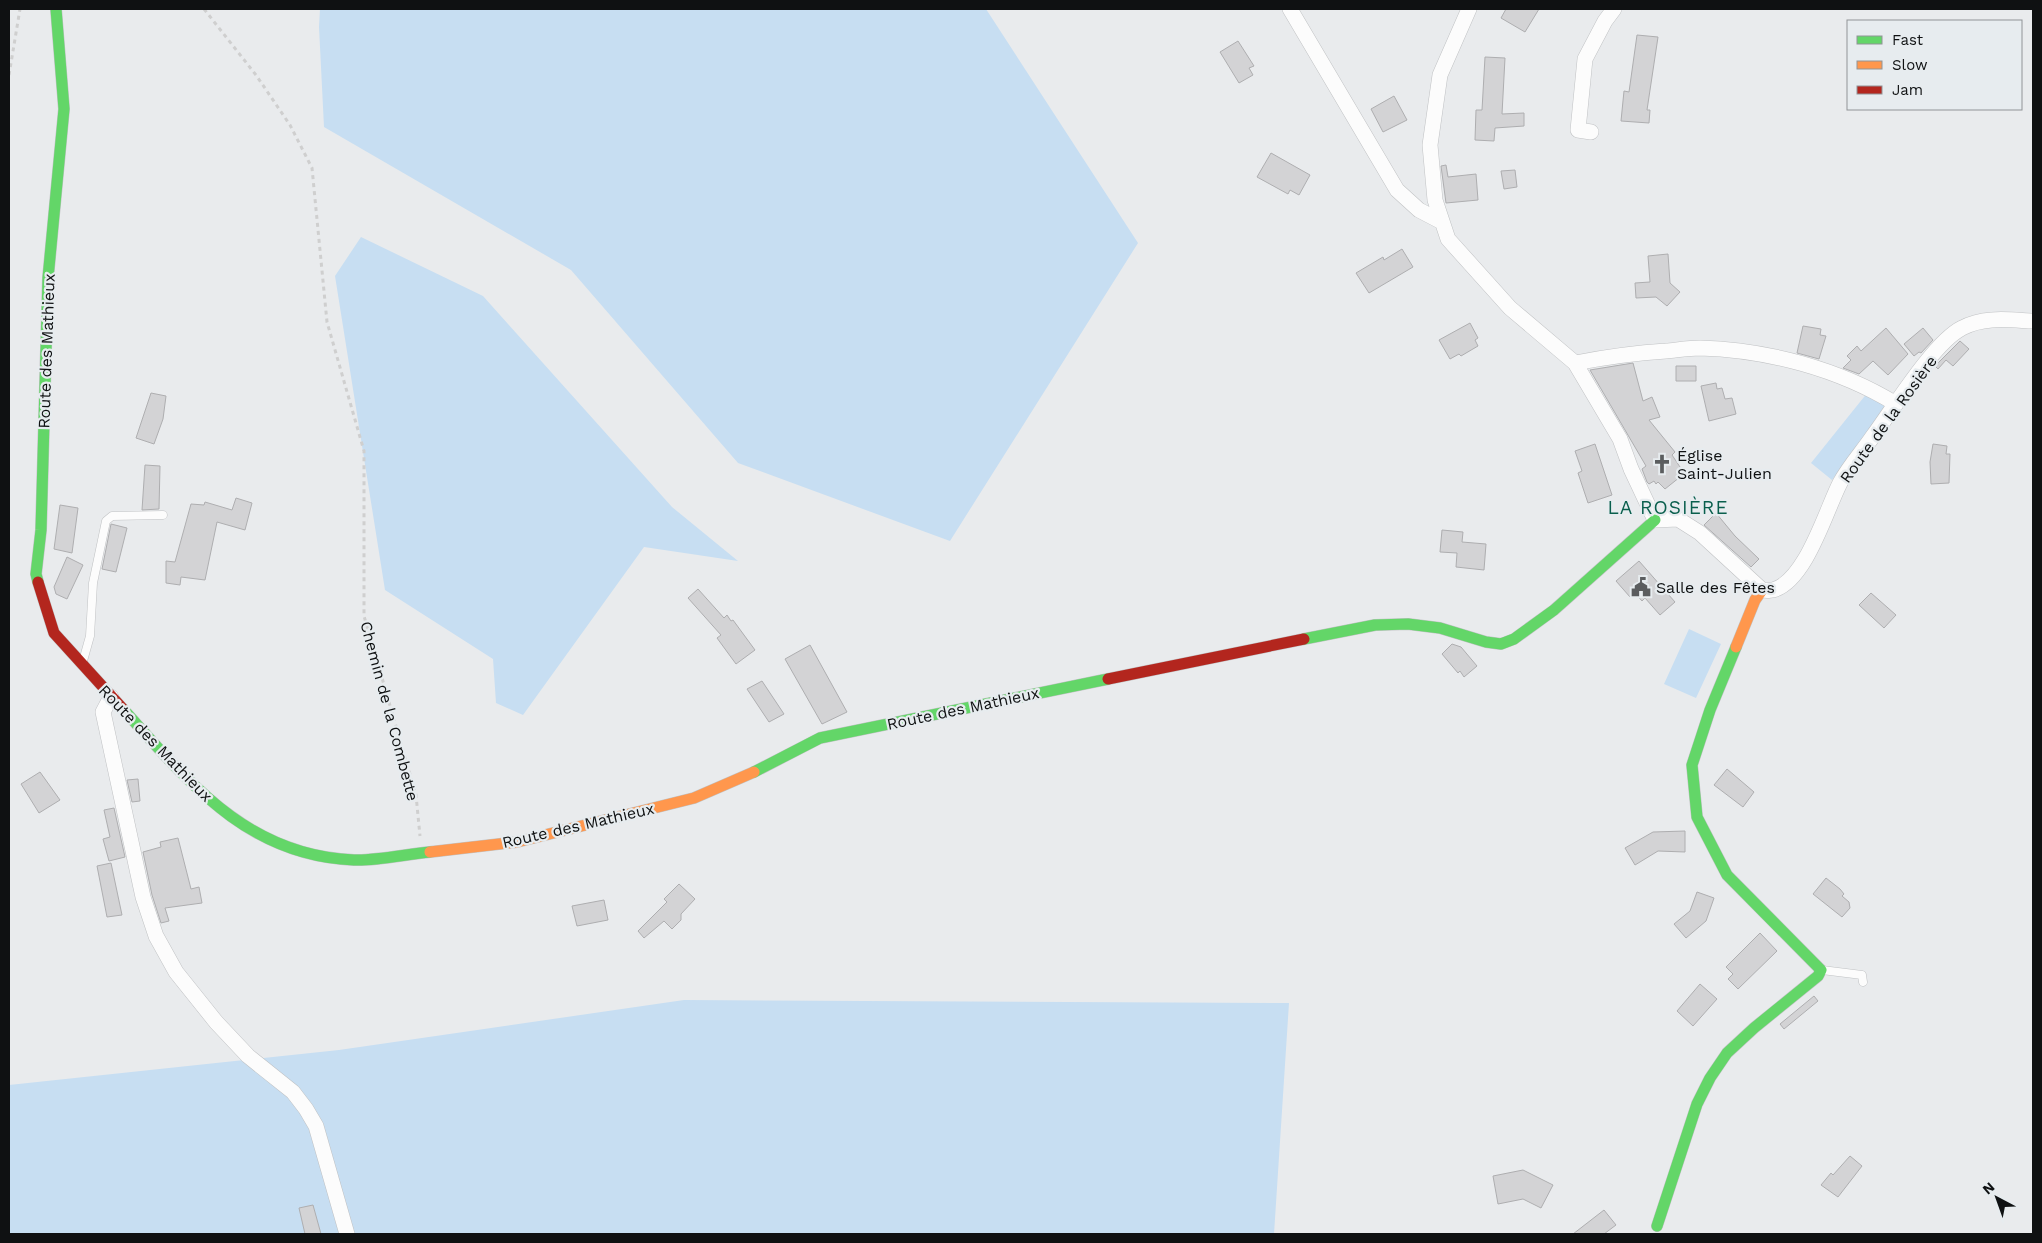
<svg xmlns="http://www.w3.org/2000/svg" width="2042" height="1243" font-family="'Work Sans',sans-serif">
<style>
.green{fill:#c7def2}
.building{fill:#d3d3d5;stroke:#aeaeb0}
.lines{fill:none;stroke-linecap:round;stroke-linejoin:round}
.lane-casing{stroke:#c0c2c4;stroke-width:9}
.street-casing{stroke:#c0c2c4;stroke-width:16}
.fast-casing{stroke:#c0c2c4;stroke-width:12}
.slow-casing{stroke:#c0c2c4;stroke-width:12}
.jam-casing{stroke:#c0c2c4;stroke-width:12}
.path{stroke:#cfcfcf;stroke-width:3;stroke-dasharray:4 4;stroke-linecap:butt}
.lane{stroke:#fcfcfc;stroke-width:8}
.street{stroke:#fcfcfc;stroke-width:15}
.fast{stroke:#63d668;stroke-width:11}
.slow{stroke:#ff974d;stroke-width:11}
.jam{stroke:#b3261e;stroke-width:11}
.labels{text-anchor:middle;stroke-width:4.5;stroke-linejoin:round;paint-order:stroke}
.street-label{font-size:16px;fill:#0f1112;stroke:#e7ecef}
.poi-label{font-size:16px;fill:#0f1112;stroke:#e7ecef;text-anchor:start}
.quarter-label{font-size:19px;letter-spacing:1px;fill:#0a5f4d;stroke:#e7ecef}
</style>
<rect width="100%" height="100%" fill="#e9ebed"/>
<!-- green -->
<path class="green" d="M320,9H986L1138,243L950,541L738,463L571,270L324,127L319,27Z
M361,237L483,296L672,507L738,561L644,547L523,715L496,703L493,659L385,590L335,276Z
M1868,392L1887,405L1832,480L1811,463Z
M1689,629L1721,644L1696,698L1664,684Z
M684,1000L1289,1003L1274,1234H9V1085L339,1050Z"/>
<!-- building -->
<path class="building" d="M1506,9H1539L1525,32L1501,18Z
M1637,35L1658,37L1647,110H1650L1649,123L1621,121L1624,91L1629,92Z
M1238,41L1254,66L1249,68L1253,75L1239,83L1220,52Z
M1485,57L1505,58L1502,114L1524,113V126L1495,128L1494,141L1475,140L1476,110H1482Z
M1394,96L1407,120L1383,132L1371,109Z
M1271,153L1310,175L1299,195L1290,190L1288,194L1257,177Z
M1446,165L1448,177L1476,174L1478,200L1446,203L1441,166Z
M1515,170L1517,187L1504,189L1501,171Z
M1402,249L1413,267L1369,293L1356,273L1383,257L1384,260Z
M1668,254L1670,283L1680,292L1667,306L1656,297L1636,298L1635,283L1650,282L1648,256Z
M1470,323L1478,338L1475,340L1478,346L1461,356L1459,354L1450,359L1439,340Z
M1803,326L1821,329L1820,335L1826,336L1819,359L1797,353Z
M1886,328L1908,354L1888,375L1873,361L1859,374L1843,368L1851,360L1847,356L1857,346L1861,351Z
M1923,328L1933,340L1921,353L1919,352L1914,356L1904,344Z
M1960,341L1969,349L1953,366L1946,360L1938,369L1935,366Z
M1633,363L1643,401L1652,397L1660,417L1649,420L1675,452L1672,455L1682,470L1677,474L1680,477L1665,489L1658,482L1656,484L1654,481L1649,484L1647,482L1642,469L1646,466L1590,370Z
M1676,366H1696V381H1676Z
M1716,383L1717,389L1722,388L1725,399L1732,398L1736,414L1709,421L1701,386Z
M151,393L166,396L163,419L154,444L136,438Z
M1595,444L1612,495L1588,503L1578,473L1582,471L1575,451Z
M1933,444L1947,446L1946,454H1950L1949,483L1931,484L1930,462Z
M145,465L160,466L159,509L142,510Z
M236,498L252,503L245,530L217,522L205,580L181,577L180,585L166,583V561L175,562L191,504L204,505L205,502L232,510Z
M60,505L78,508L72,553L54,549Z
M1716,513L1735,536L1759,559L1751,567L1704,525Z
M111,524L127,528L116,572L102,569Z
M1442,530L1463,532L1462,542L1486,544L1484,570L1456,567L1457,553L1440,552Z
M67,557L83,565L67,599L56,594L54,587Z
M1639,561L1675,602L1660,615L1645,598L1642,601L1635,593L1630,597L1616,581Z
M698,589L724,618L727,615L731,621L733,620L755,650L736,664L717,638L721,635L688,598Z
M1871,593L1896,615L1884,628L1859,605Z
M1452,644L1461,647L1477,666L1464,677L1460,671L1458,673L1442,654Z
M810,645L847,712L822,724L785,659Z
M762,681L784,714L769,722L747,689Z
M1727,769L1754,792L1743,807L1714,785Z
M40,772L60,800L39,813L21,784Z
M138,779L140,801L132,802L127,780Z
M114,808L125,857L109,861L103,839L110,837L104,810Z
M1685,831V852L1658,851L1635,865L1625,848L1653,832Z
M178,838L191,889L199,887L202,903L165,908L169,921L161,923L152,895L143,852L161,847L160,842Z
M111,863L122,915L107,917L97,866Z
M1826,878L1840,889L1844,894L1842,896L1849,902L1850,908L1842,917L1813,894Z
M679,884L695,899L681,914V920L672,929L664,921L644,938L638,931L667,902L664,899Z
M1697,892L1714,898L1706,921L1686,938L1674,924L1690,911Z
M604,900L608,920L577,926L572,906Z
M1760,933L1777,951L1738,989L1728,979L1733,974L1726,967Z
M1700,984L1717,999L1693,1026L1677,1011Z
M1814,996L1818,1001L1784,1029L1780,1024Z
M1850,1156L1862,1166L1838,1197L1821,1185L1831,1173L1833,1175Z
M1523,1170L1553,1185L1541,1208L1523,1199L1498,1204L1493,1176Z
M313,1205L321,1234H305L299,1208Z
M1604,1210L1616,1225L1604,1234H1573Z"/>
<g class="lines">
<defs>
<path id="lane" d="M83,661L90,636L93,583L106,521L112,516L163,515
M1822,970L1862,975L1863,982"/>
<path id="street" d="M1290,9L1397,190L1419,210L1442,222
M1469,9L1440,75L1430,145L1435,200L1448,239L1510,308L1575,363L1620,439L1631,469L1655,520L1678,519L1700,533L1762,590C1765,590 1770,591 1773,590C1806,581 1826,510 1840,483C1849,466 1863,451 1873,436C1893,409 1934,342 1962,328C1984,316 2010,320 2033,321
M1591,132L1578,130L1585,59L1605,21L1614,9
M1575,363C1606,357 1635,353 1666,351C1677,350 1689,348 1700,348C1768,350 1839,369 1896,404
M111,697L103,712L143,897L156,936L176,972L216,1022L248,1056L293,1092L306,1109L316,1126L347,1234"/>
<path id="fast" d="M38,582L36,574L41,530L48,278L64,109L56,9
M1304,639L1375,625L1408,624L1440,628L1486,642L1501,644L1514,639L1554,610L1655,520
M123,709C189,782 247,856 354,860C377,861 407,854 430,852
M754,772L820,738L1108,679
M1657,1226L1697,1104L1710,1078L1727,1053L1754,1028L1818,976L1821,970L1727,875L1697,817L1692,765L1710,710L1736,647"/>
<path id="slow" d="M1736,647L1755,600L1762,590
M430,852L517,842L694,798L754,772"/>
<path id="jam" d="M38,582L54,633L123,709
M1108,679L1304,639"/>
</defs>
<!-- lane casing -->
<use href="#lane" class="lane-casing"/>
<!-- street casing -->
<use href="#street" class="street-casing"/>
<!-- fast casing -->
<use href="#fast" class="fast-casing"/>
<!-- slow casing -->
<use href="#slow" class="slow-casing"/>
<!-- jam casing -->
<use href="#jam" class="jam-casing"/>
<!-- path -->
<path class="path" d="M204,9L256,75L290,125L312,168L327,322L364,451V616L416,795L420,836
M9,75L20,9"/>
<!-- lane -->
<use href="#lane" class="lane"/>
<!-- street -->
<use href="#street" class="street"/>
<!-- fast -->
<use href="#fast" class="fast"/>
<!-- slow -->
<use href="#slow" class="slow"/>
<!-- jam -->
<use href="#jam" class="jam"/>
</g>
<!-- icons -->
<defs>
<symbol id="church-bare" viewBox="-9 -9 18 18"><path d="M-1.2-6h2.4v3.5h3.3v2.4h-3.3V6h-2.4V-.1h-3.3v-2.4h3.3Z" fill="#5b5d5f" stroke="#e7ecef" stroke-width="2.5" paint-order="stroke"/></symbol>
<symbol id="civic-bare" viewBox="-9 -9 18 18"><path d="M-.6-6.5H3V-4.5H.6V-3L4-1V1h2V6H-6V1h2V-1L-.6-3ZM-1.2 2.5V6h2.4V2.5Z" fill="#5b5d5f" stroke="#e7ecef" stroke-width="2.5" paint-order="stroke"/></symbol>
</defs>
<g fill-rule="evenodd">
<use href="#church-bare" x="1648" y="450" width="28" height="28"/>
<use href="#civic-bare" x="1627" y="573" width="28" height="28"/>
</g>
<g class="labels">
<!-- street labels -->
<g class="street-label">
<text transform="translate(46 351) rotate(-88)" y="6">Route des Mathieux</text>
<text transform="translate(1888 419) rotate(-54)" y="6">Route de la Rosière</text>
<text transform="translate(963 708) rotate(-12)" y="6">Route des Mathieux</text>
<text transform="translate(390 711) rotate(75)" y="6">Chemin de la Combette</text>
<text transform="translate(156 743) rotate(46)" y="6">Route des Mathieux</text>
<text transform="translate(578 825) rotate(-13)" y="6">Route des Mathieux</text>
</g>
<!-- poi labels -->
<g class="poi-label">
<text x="1677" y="461">Église<tspan x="1677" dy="18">Saint-Julien</tspan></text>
<text x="1656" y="593">Salle des Fêtes</text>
</g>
<!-- quarter labels -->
<g class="quarter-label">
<text x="1668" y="514">LA ROSIÈRE</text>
</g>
</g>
<!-- border -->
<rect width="2042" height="1243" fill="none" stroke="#0f1112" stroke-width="20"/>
<!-- legend -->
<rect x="1847" y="20" width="175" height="90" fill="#e7ecef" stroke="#919497"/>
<rect x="1857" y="36" width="25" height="8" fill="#63d668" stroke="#919497"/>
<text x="1892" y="45" font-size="15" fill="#0f1112">Fast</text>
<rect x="1857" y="61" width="25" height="8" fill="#ff974d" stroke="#919497"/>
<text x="1892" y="70" font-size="15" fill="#0f1112">Slow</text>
<rect x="1857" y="86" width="25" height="8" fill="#b3261e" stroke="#919497"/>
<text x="1892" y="95" font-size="15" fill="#0f1112">Jam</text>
<!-- north arrow -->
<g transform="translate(1997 1198) rotate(319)" stroke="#e7ecef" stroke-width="4" paint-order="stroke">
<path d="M0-4L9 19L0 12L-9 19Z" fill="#0f1112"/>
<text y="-8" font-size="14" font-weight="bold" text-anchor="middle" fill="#0f1112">N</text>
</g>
</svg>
